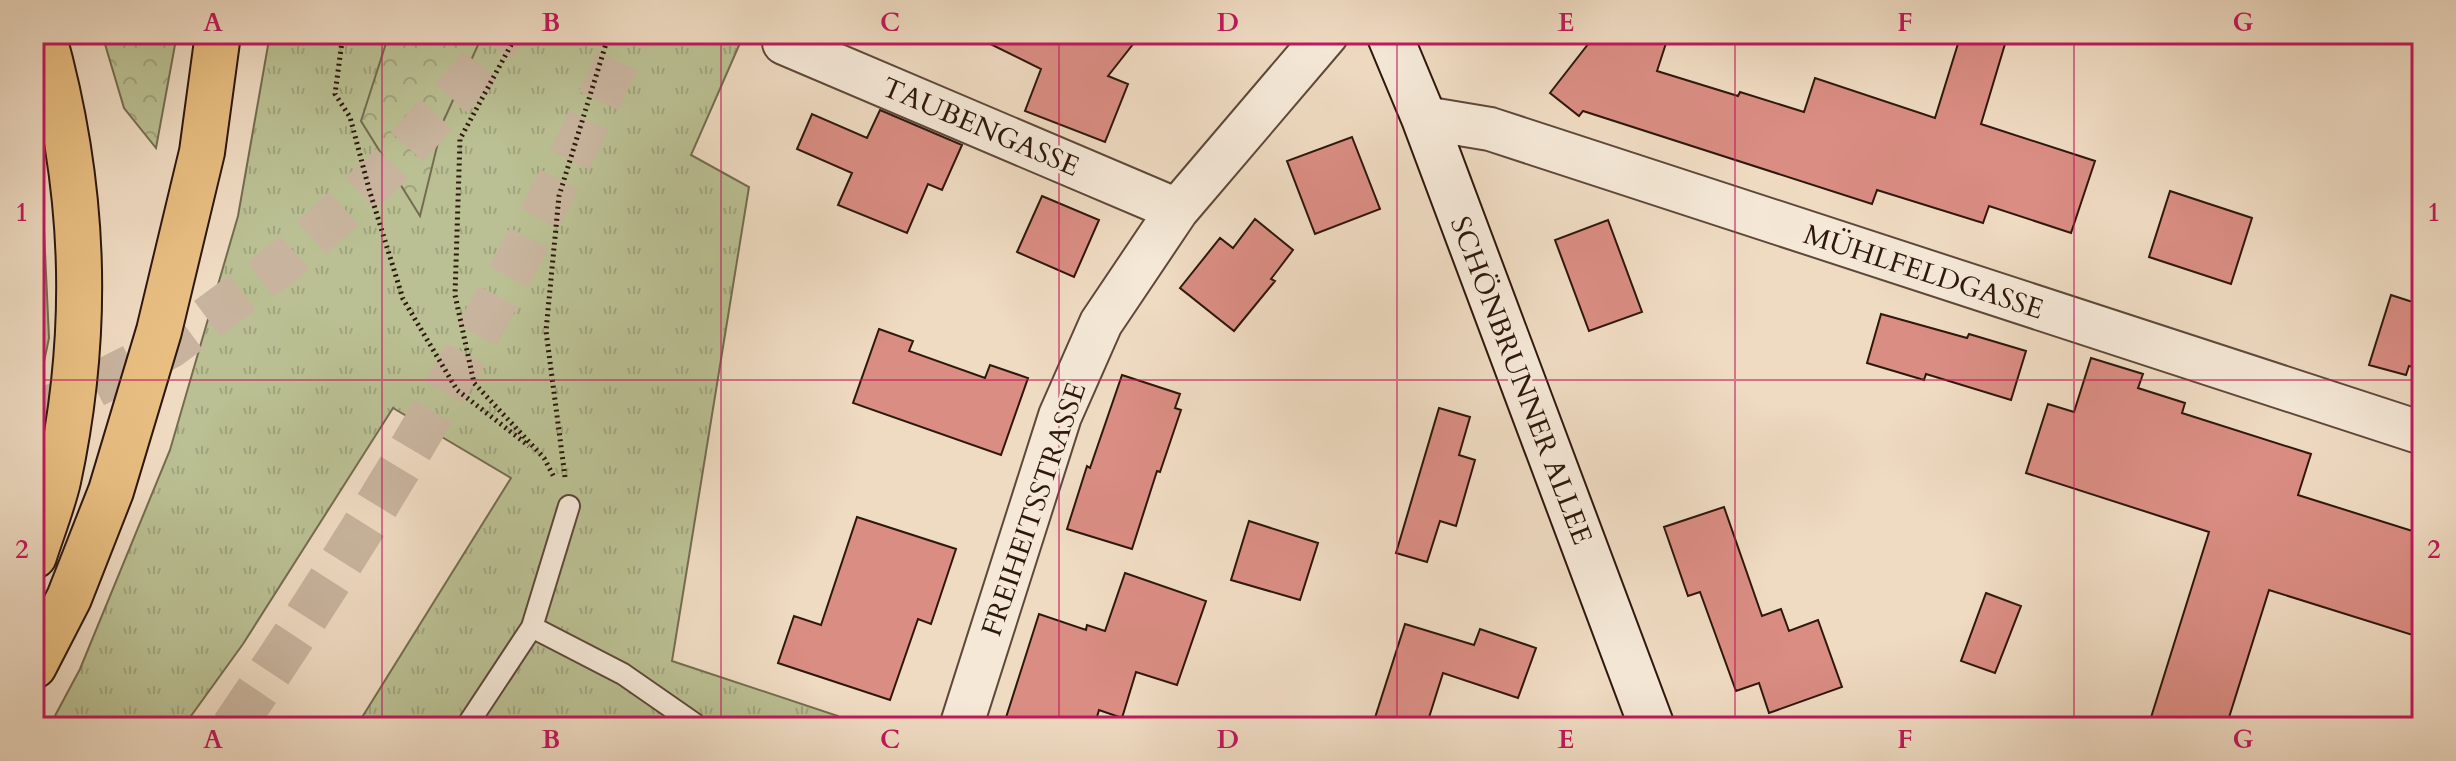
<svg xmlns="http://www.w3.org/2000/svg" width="2456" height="761" font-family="Cardo,serif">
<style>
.grass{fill:url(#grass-tufts);stroke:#746c50;stroke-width:2}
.forest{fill:url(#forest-crowns);stroke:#746c50;stroke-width:2}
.building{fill:#da8d83;stroke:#2e170d;stroke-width:2}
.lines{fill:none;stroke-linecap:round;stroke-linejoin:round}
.highway-tunnel{stroke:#c8b49e;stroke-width:44;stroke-dasharray:44 22;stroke-linecap:butt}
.lane-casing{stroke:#5e483a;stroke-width:24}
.street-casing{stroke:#5e483a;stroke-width:46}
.secondary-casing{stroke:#2e170d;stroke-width:48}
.highway-casing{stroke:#2e170d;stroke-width:48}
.path{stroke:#2e170d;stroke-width:5;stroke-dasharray:2 4;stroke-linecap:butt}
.lane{stroke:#f5e8d7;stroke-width:20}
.street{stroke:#f5e8d7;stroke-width:42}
.secondary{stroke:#f5e8d7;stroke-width:44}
.highway{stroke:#e8be81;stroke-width:44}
.grid{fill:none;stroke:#c2185b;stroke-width:2;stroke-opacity:0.55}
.labels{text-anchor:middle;stroke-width:6;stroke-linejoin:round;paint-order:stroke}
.street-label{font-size:28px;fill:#2e170d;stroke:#f5e8d7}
.neatline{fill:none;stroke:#c2185b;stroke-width:3}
.grid-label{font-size:26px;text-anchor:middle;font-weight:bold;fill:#c2185b}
</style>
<defs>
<pattern id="grass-tufts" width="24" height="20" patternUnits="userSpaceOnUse" patternTransform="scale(2)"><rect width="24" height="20" fill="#bac093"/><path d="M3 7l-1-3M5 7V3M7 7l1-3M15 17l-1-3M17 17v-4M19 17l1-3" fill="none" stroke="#a0a47e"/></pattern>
<pattern id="forest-crowns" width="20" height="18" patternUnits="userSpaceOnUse" patternTransform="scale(2)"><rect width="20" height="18" fill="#bac093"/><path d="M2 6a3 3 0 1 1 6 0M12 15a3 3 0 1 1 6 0" fill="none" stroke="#a0a47e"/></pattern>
</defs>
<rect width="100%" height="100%" fill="#efdbc2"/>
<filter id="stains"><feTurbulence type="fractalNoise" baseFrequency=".0025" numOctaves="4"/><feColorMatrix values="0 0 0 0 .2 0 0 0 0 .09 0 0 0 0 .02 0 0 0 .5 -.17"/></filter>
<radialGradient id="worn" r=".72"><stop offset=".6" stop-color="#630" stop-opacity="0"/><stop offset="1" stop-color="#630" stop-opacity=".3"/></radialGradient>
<!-- grass -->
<path class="grass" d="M270,34H744L691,155L749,187L672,661L838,716L843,727H356L511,478L393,408L243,644L183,727H49L80,669L170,450L238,216Z
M34,142L43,209L49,338L34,410Z"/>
<!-- forest -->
<path class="forest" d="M102,34H177L156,148L124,108Z
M389,34H483L443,122L420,216L361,121Z"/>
<!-- building -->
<path class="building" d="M970,34H1141L1108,76L1128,84L1105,142L1025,111L1041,69Z
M1596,34H1669L1657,71L1738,96L1740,92L1804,112L1815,78L1935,118L1961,34H2008L1981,124L2095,161L2071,233L1989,206L1983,223L1877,190L1872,204L1583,111L1579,116L1550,93Z
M880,110L962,145L942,190L928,184L907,233L838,205L852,173L797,149L812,114L867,138Z
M1352,137L1380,209L1315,234L1287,161Z
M2170,191L2252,218L2231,284L2149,257Z
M1042,196L1099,220L1074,277L1017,252Z
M1255,219L1293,250L1271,279L1275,281L1234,331L1180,288L1220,238L1233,248Z
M1608,220L1642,312L1589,331L1555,240Z
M2391,295L2422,305V369L2409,366L2406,375L2369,365Z
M1881,314L1967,338L1969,334L2026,351L2011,400L1926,374L1924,380L1867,363Z
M879,329L913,341L909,351L985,378L990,365L1028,378L1001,455L853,403Z
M2091,358L2143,374L2138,388L2185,403L2182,413L2311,454L2298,495L2422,534V638L2269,590L2226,727H2148L2209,532L2026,473L2048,404L2074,412Z
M1122,375L1180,394L1175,408L1181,410L1160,472L1157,471L1132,549L1067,529L1087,466L1090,468Z
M1439,408L1470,417L1459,455L1475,460L1456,526L1440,521L1427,562L1396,553Z
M1724,507L1762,616L1781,609L1789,631L1818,620L1842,687L1769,713L1759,683L1736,691L1700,592L1688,596L1664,527Z
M857,517L956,549L931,624L918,619L890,700L778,663L794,616L821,625Z
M1249,521L1318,543L1300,600L1231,580Z
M1125,573L1206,601L1177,685L1136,672L1122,718L1099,710L1094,727H1003L1039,614L1086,630L1087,625L1105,631Z
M1986,593L2021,606L1995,673L1961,661Z
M1405,624L1474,645L1480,629L1536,648L1518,698L1443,673L1426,727H1372Z"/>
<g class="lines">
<!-- highway-tunnel -->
<path class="highway-tunnel" d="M34,413L60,403L169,347L289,258L386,170L471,76L502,34
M233,727C383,507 519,276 630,34"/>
<defs>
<path id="lane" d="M532,627L569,506
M466,727L532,627L623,674L695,724L696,727"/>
<path id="street" d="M784,43L1177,210
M1424,118L1490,129L2422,433
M961,727L1060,416L1101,323L1177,210L1327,34"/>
<path id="secondary" d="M1389,34L1424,118L1652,727"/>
<path id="highway" d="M34,556C42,531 52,506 58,481C91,328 85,184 43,34
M34,666L69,598L111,491L159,331L202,152L218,34"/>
</defs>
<!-- lane casing -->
<use href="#lane" class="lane-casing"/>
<!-- street casing -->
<use href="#street" class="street-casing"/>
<!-- secondary casing -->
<use href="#secondary" class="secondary-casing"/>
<!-- highway casing -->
<use href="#highway" class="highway-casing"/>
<!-- path -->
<path class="path" d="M343,34L335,94L350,117L369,189L403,299L457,390L529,446
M517,34L460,139L455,295L474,383L544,458L555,479
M565,477L546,331L559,196L609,34"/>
<!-- lane -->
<use href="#lane" class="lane"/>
<!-- street -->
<use href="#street" class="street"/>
<!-- secondary -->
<use href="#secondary" class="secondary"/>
<!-- highway -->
<use href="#highway" class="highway"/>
</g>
<!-- grid -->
<path class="grid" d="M382,34V727M721,34V727M1059,34V727M1397,34V727M1735,34V727M2074,34V727M34,380H2422"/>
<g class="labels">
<!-- street labels -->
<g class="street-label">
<text transform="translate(981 126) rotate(23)" y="10">TAUBENGASSE</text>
<text transform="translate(1924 271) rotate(18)" y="10">MÜHLFELDGASSE</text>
<text transform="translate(1522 380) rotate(69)" y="10">SCHÖNBRUNNER ALLEE</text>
<text transform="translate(1033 509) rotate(-71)" y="10">FREIHEITSSTRASSE</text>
</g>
</g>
<!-- margin -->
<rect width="2456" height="761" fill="none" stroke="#efdbc2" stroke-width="88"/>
<rect x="44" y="44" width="2368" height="673" class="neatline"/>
<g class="grid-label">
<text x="213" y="31">A</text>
<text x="551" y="31">B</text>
<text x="890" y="31">C</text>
<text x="1228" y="31">D</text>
<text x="1566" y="31">E</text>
<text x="1905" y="31">F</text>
<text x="2243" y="31">G</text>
<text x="22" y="221">1</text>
<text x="2434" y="221">1</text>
<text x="22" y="558">2</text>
<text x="2434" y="558">2</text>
<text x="213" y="748">A</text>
<text x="551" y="748">B</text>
<text x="890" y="748">C</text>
<text x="1228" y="748">D</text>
<text x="1566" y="748">E</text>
<text x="1905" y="748">F</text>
<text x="2243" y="748">G</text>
</g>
<rect width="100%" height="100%" filter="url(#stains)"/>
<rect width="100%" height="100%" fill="url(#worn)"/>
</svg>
